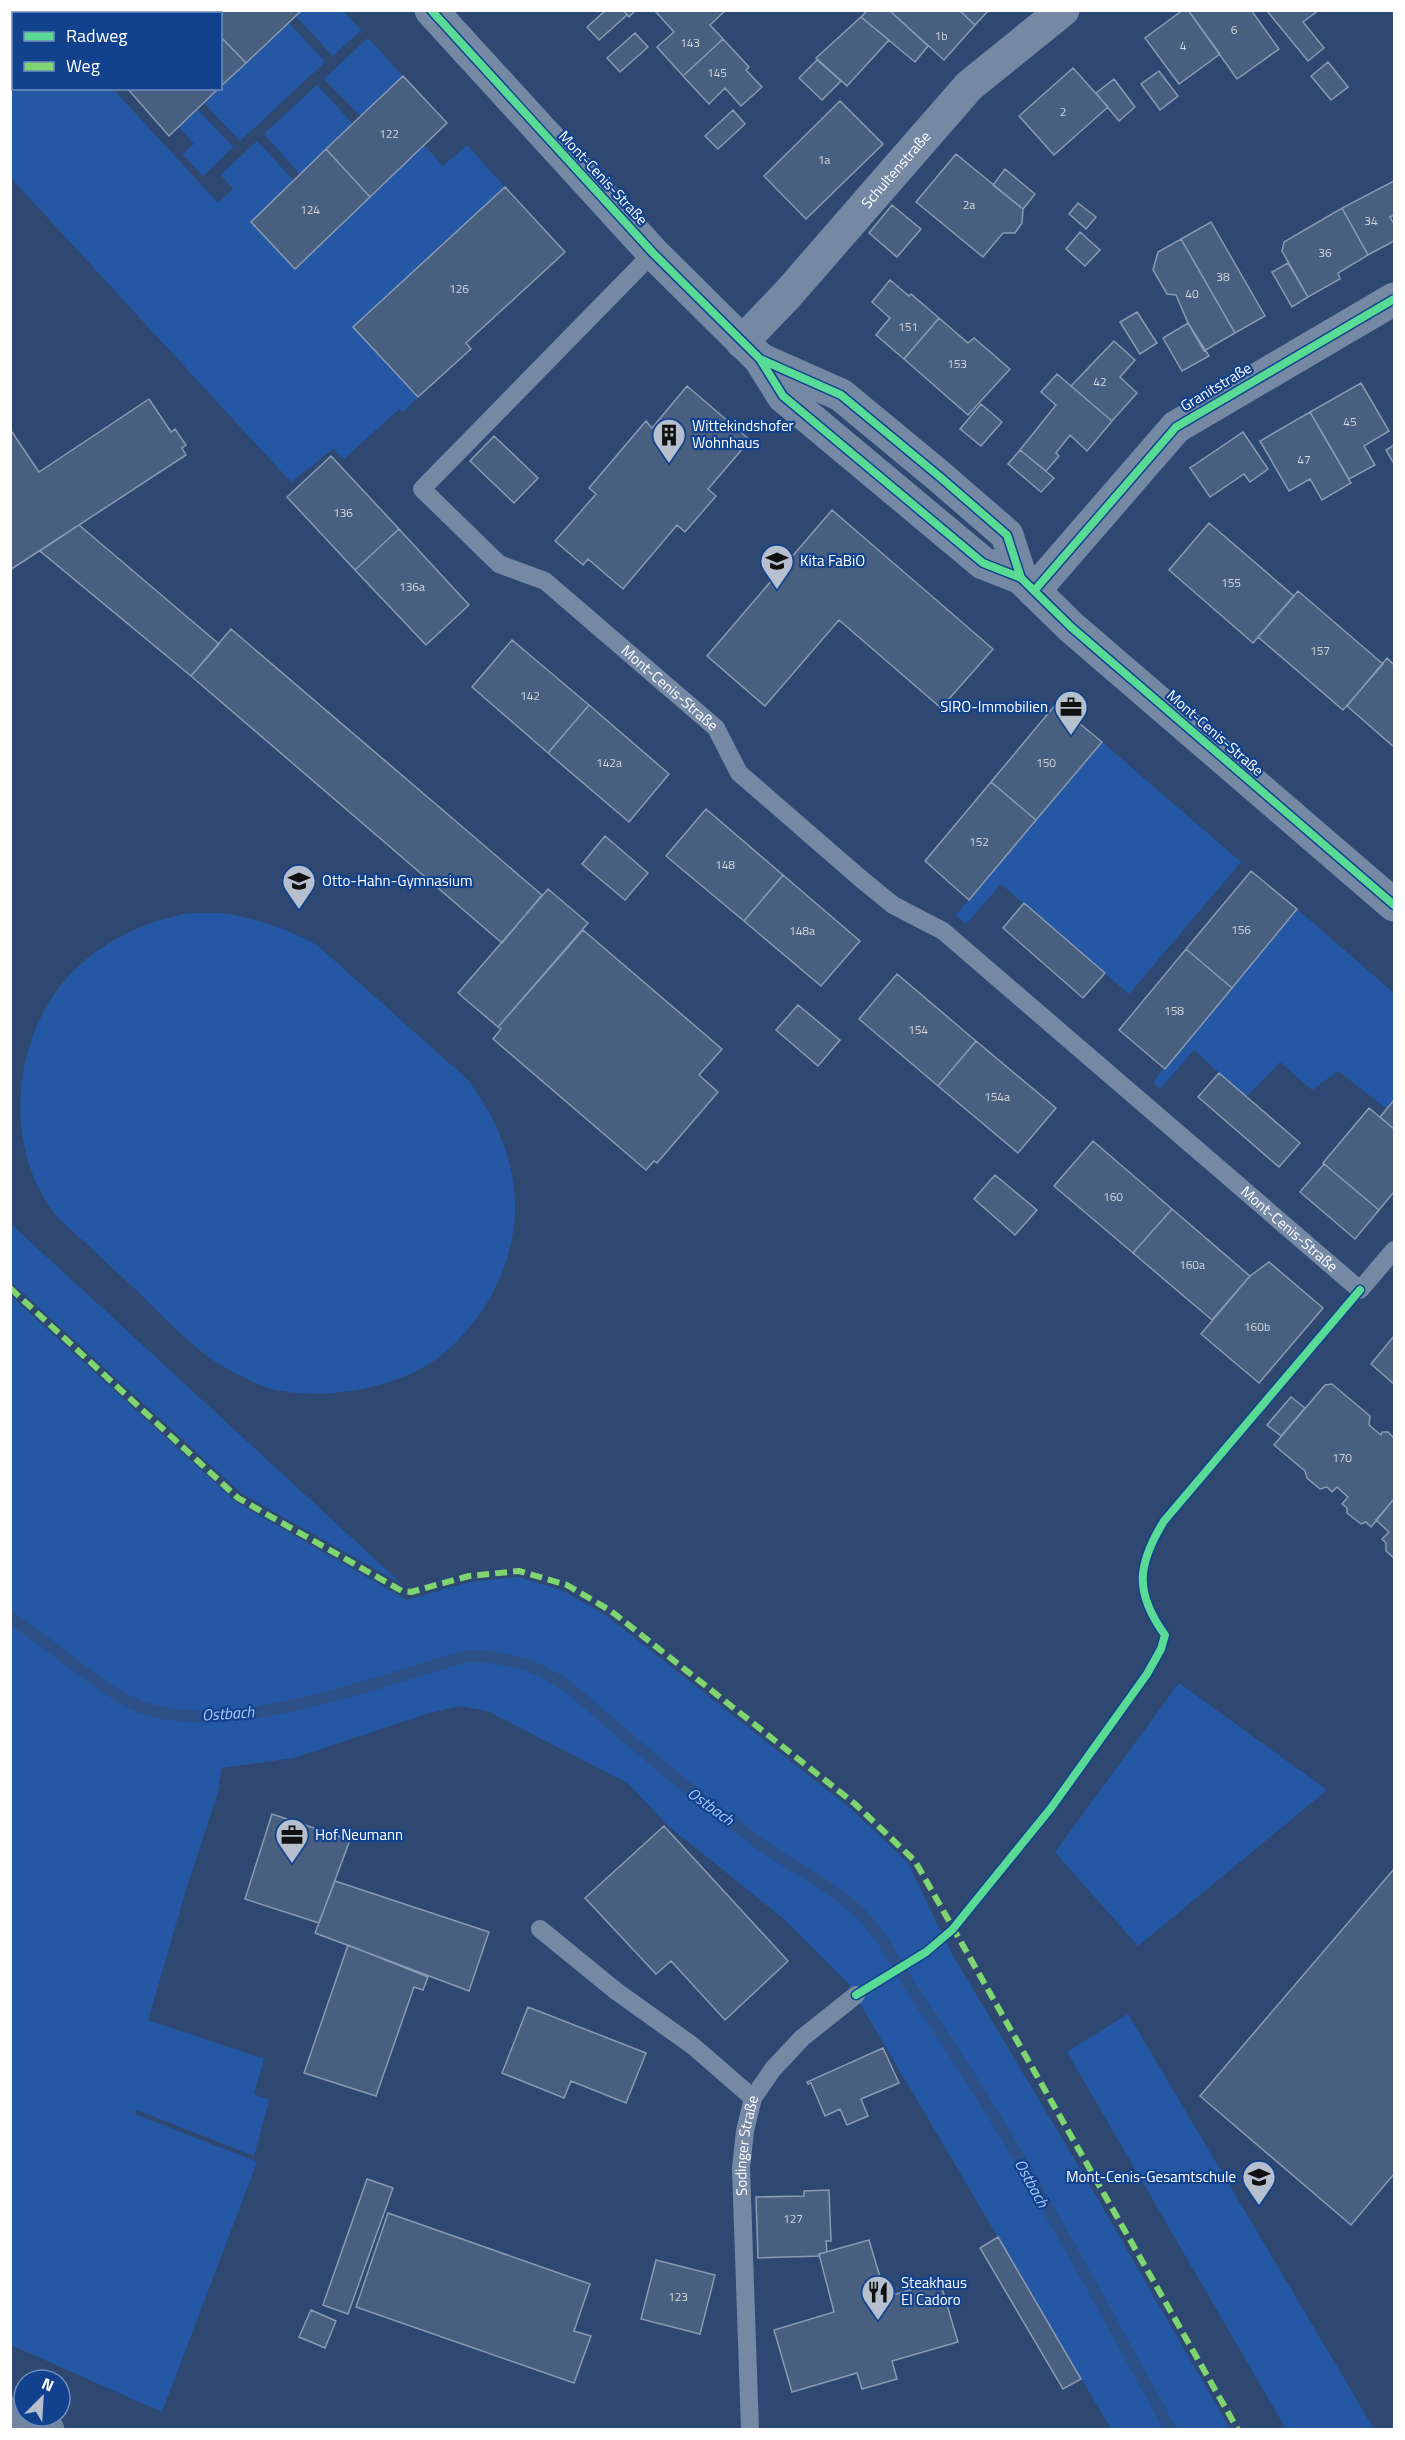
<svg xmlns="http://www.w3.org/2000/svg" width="1405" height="2440" font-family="'Titillium Web',sans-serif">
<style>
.green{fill:#2558a4}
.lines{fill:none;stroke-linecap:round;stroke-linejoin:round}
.stream{stroke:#2d5086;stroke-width:12}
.building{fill:#495f7f;stroke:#8a9ab3;stroke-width:1.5}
.lane{stroke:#7589a5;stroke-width:18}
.street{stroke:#7589a5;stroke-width:33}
.secondary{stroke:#7184a1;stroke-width:33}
.quiet{stroke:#7fd670;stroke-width:6;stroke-dasharray:12 6;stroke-linecap:butt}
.cycleway-casing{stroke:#12428d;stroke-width:11}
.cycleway{stroke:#5adb95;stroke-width:8}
.labels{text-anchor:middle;stroke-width:4.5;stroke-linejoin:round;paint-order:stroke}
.number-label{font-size:12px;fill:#d2d7df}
.street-label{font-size:15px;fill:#fff;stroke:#12428d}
.poi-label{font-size:15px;fill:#fff;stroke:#12428d;text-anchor:start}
.water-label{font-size:16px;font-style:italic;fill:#a7c8f8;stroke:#12428d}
</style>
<rect width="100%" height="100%" fill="#2e4871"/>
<!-- green -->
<path class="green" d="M41,10L44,13L14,14V88L113,89L218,203L233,189L221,175L257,141L294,181L251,222L295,269L424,145L443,166L467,145L505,187L353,327L418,397L404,412L399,409L344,459L333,449L291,482L11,178V11Z
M70,10L208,11L204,14H66Z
M302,11H343L361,30L333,56L296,16Z
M289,23L325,62L240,141L204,103Z
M368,38L403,76L361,116L324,79Z
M317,85L353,124L300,174L264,134Z
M197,109L233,147L203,176L183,154L194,144L179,127Z
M1102,742L1241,862L1129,994L1001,884L966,924L956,915Z
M1297,909L1394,993V1100L1387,1109L1338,1071L1312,1090L1280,1062L1246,1097L1194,1050L1160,1089L1153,1082Z
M221,913C259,919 283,927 317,945L469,1081C517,1148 532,1218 492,1294C480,1317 463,1337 443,1354C403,1388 322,1402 272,1389C261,1386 249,1380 239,1375C197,1355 166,1319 133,1287C115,1271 98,1254 80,1238C72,1230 61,1222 54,1213C7,1151 11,1056 55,993C85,951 129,927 179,915C192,912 208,914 221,913Z
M11,1224L403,1585L241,1493L11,1282Z
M10,1295L236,1502L407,1600L469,1582L519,1577L564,1591L607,1616L850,1808L908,1863L951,1952L1098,2199L1230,2429H1111L848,1983L784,1919L666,1824L628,1783L487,1711L460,1706L426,1714L294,1758L222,1768L217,1795L186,1890L148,2020L264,2059L254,2094L269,2100L254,2156L137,2110L135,2114L257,2162L162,2412L11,2345Z
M1179,1683L1327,1790L1138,1946L1055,1852Z
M1128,2014L1374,2429H1286L1067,2052Z"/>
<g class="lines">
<!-- stream -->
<path class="stream" d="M10,1617C34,1634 57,1651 80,1669C96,1680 112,1693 129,1702C218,1745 376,1681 467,1656C509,1657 535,1664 570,1688C630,1741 690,1792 755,1840C788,1865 828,1883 859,1912C886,1938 901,1974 922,2004C1015,2140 1091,2286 1171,2430"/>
</g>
<!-- building -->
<path class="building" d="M208,10H302L246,63L220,36V14H204Z
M606,10H623L627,15L599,40L587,27Z
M623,10H636L629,17Z
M726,10L710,25L723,39L683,76L657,47L674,32L655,11Z
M868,10H889L928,46L915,62L861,17Z
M889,10H959L975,25L944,60Z
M959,10H989L975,25Z
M1183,10H1188L1220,54L1179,84L1145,38Z
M1188,10H1251L1279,49L1237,79Z
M1319,10L1303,22L1324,48L1308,61L1267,11Z
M861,17L889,40L847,86L816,58Z
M635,33L648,47L620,72L607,58Z
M220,36L246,63L220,87Z
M723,39L749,67L746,70L762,87L741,106L725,88L709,104L683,76Z
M817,60L841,81L822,100L799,78Z
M1328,62L1348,87L1331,100L1311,76Z
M1073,68L1108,107L1054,155L1019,116Z
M1159,71L1178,96L1160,110L1141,84Z
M403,76L447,123L370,197L326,149Z
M1114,79L1135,107L1119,121L1096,93Z
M127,88H219L169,136Z
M840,101L883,144L806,219L764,176Z
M733,110L745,124L718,149L705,136Z
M326,149L370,197L295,269L251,222Z
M956,154L1023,209L1022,223L1015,233H1003L983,257L916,202Z
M1005,169L1035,194L1023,209L993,185Z
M1394,181V215L1390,217L1394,224V241L1368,255L1342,208Z
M505,187L565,252L466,343L471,349L418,397L353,327Z
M1078,203L1096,217L1086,229L1069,214Z
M892,205L921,229L897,257L869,233Z
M1342,208L1368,255L1338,273L1340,279L1308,297L1282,251L1284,242Z
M1211,222L1265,316L1235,333L1181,239Z
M1080,232L1100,250L1085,266L1066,249Z
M1181,239L1235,333L1204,351L1188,323L1176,295L1167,294L1153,270L1158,252Z
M1288,263L1308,297L1292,307L1272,272Z
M890,280L909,296L911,294L939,318L904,359L876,335L890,318L872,302Z
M1137,312L1157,343L1140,354L1120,322Z
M939,318L968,343L974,338L1010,369L968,415L904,359Z
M1188,323L1209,356L1182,371L1163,338Z
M1114,341L1135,360L1120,377L1137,393L1112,421L1071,386Z
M1057,374L1112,421L1087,451L1070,435L1056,453L1059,456L1046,471L1020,450L1056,405L1041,392Z
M1361,383L1389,431L1364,446L1375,465L1349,479L1310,412Z
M687,386L750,440L708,489L716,496L685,532L677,525L623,589L588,559L583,565L555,541L596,494L589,488L646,421L652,428Z
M149,399L171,432L175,429L186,445L182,448L186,455L10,570V429L39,472Z
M981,404L1002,422L981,446L960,429Z
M1310,412L1351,483L1322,500L1310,479L1289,491L1260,441Z
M1243,432L1268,469L1250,482L1244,474L1210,497L1190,468Z
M494,436L538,478L514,503L470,461Z
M1394,445V464L1386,450Z
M1020,450L1054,478L1041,492L1008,464Z
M331,456L399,529L355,570L287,497Z
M832,510L993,649L941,708L839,620L765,706L707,656Z
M1209,523L1294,596L1253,643L1169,570Z
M79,525L219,644L191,676L40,551Z
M399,529L469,605L426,645L355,570Z
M1298,591L1383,664L1343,710L1258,637Z
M231,629L542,895L502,943L191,676Z
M512,640L589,705L548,753L472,687Z
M1387,658L1394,665V747L1347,706Z
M1056,704L1102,742L1036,820L991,782Z
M589,705L669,774L629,822L548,753Z
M991,782L1036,820L969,900L925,861Z
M706,809L783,875L744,921L666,856Z
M605,836L648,873L625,900L582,864Z
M1251,871L1297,909L1232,988L1186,949Z
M783,875L860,941L821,986L744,921Z
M548,889L588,923L498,1027L458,993Z
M1024,903L1105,973L1083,998L1003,928Z
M583,930L722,1049L699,1075L718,1092L657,1163L654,1161L646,1170L493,1039L501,1029L498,1027Z
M1186,949L1232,988L1165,1069L1119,1030Z
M897,974L976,1041L938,1086L859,1019Z
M798,1005L840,1040L818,1066L776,1030Z
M976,1041L1056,1108L1018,1153L938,1086Z
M1219,1073L1300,1143L1279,1167L1198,1097Z
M1394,1100V1129L1380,1117Z
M1369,1108L1394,1129V1192L1379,1210L1323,1163Z
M1093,1141L1172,1209L1133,1253L1054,1186Z
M1324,1164L1379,1210L1355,1239L1300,1192Z
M995,1175L1037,1210L1015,1235L974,1199Z
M1172,1209L1250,1276L1212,1320L1133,1253Z
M1269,1262L1323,1308L1259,1383L1201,1334L1250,1276Z
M1394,1336V1384L1371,1364Z
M1332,1384L1370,1416L1369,1425L1381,1435L1382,1432H1388L1394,1438V1499L1371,1527L1366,1522L1361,1524L1347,1513V1508L1342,1504L1348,1497L1337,1487L1332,1492L1327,1487L1320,1489L1307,1478L1305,1471L1274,1445L1325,1385Z
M1291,1397L1305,1408L1281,1436L1267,1425Z
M1394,1499V1558L1386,1551V1543L1382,1539L1389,1532L1376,1520Z
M272,1814L350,1840L319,1923L245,1899Z
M664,1826L788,1961L725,2020L671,1961L656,1974L585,1898Z
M1394,1869V2174L1351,2225L1200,2096Z
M335,1881L489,1932L469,1991L315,1933Z
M348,1945L428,1977L423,1990L414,1987L376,2096L304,2073Z
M528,2007L646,2053L626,2103L571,2081L564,2098L502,2073Z
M883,2048L899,2083L861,2099L868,2116L847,2125L840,2109L825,2116L811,2083L808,2084L807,2082Z
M367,2179L393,2188L348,2314L323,2305Z
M829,2190L831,2241H826L827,2252L819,2254L820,2256L758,2258L756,2197L804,2196V2191Z
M388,2213L590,2284L574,2331L591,2336L574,2383L356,2307Z
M998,2237L1081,2379L1063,2389L980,2248Z
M869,2240L886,2297L940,2281L958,2342L892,2361L897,2379L862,2389L857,2373L792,2392L774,2330L834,2312L819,2254Z
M656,2260L715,2275L700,2334L641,2319Z
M311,2310L336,2321L325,2348L299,2337Z"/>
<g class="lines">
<!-- lane -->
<g class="lane">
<path id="s1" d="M653,253L422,489L499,564L545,581L716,728L739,773L860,878L893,905L943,931L1360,1290L1394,1250"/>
<path d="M540,1929L616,1991L693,2046L753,2098"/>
<path id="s2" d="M750,2430L741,2168L745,2131L753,2098L773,2069L802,2038L856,1995"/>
</g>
<!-- street -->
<g class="street">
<path d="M431,10L653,253L760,359L783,396L983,563L1021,578L1071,627L1394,905"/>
<path id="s3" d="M742,342L788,294L969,86L1063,10"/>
<path d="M760,359L841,395L940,477L1007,535L1021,578"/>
<path d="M1034,591L1176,427L1394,299"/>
</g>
<!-- secondary -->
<path class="secondary" d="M10,2413L48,2430"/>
<!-- quiet -->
<path class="quiet" d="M10,1288L238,1498L402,1591L411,1592L469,1576L519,1571L567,1585L611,1611L854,1803L915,1861L1238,2430"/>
<defs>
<path id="cycleway" d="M431,10L653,253L760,359L783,396L983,563L1021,578L1071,627L1394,905
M760,359L841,395L940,477L1007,535L1021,578
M1034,591L1176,427L1394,299
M856,1995L926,1952L952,1930L1051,1808L1147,1674L1161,1649L1165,1635C1134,1592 1137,1565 1164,1521L1360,1290"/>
</defs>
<!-- cycleway casing -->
<use href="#cycleway" class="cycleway-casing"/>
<!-- cycleway -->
<use href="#cycleway" class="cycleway"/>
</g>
<!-- icons -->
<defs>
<symbol id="building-pin" viewBox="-11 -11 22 30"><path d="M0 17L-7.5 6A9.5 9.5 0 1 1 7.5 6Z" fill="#b6bfcd" stroke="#12428d"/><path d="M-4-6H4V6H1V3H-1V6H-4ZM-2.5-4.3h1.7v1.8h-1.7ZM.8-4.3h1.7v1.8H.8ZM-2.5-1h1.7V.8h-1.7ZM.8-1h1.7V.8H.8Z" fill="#111"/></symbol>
<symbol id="school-pin" viewBox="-11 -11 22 30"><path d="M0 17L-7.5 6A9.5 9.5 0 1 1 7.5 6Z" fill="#b6bfcd" stroke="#12428d"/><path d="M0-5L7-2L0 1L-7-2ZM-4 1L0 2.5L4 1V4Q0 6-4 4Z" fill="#111"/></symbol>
<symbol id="office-pin" viewBox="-11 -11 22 30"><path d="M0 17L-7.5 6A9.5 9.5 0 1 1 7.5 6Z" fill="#b6bfcd" stroke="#12428d"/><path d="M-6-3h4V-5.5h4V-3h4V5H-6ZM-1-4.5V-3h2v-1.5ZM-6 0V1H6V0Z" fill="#111"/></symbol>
<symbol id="restaurant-pin" viewBox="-11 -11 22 30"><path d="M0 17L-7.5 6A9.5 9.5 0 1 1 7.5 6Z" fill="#b6bfcd" stroke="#12428d"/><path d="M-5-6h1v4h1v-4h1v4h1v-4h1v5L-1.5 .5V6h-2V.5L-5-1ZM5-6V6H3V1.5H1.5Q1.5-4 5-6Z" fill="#111"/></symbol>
</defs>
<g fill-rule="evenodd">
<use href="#building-pin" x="650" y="416" width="38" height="52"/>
<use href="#school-pin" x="758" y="542" width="38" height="52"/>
<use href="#office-pin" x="1052" y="688" width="38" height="52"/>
<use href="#school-pin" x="280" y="862" width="38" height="52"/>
<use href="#office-pin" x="273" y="1816" width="38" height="52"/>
<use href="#school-pin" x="1240" y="2158" width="38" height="52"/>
<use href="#restaurant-pin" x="859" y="2273" width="38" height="52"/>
</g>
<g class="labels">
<!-- number labels -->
<g class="number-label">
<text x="1234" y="34">6</text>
<text x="941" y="40">1b</text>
<text x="690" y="47">143</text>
<text x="1183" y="50">4</text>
<text x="717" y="77">145</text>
<text x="1063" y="116">2</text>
<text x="389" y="138">122</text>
<text x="824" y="164">1a</text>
<text x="969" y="209">2a</text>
<text x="310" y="214">124</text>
<text x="1371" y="225">34</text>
<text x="1325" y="257">36</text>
<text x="1223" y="281">38</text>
<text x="459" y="293">126</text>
<text x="1192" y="298">40</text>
<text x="908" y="331">151</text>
<text x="957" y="368">153</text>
<text x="1100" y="386">42</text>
<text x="1350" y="426">45</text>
<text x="1304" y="464">47</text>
<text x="343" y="517">136</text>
<text x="1231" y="587">155</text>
<text x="412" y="591">136a</text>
<text x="1320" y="655">157</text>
<text x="530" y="700">142</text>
<text x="609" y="767">142a</text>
<text x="1046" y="767">150</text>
<text x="979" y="846">152</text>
<text x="725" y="869">148</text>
<text x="1241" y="934">156</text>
<text x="802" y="935">148a</text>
<text x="1174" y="1015">158</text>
<text x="918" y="1034">154</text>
<text x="997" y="1101">154a</text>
<text x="1113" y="1201">160</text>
<text x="1192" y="1269">160a</text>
<text x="1257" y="1331">160b</text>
<text x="1342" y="1462">170</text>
<text x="793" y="2223">127</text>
<text x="678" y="2301">123</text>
</g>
<!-- street labels -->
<g class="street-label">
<text dy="5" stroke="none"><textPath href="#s3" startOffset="231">Schultenstraße</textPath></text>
<text transform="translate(603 178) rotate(47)" y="5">Mont-Cenis-Straße</text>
<text transform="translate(1216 387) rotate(-31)" y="5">Granitstraße</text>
<text dy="5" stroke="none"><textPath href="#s1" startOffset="651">Mont-Cenis-Straße</textPath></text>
<text transform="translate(1215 733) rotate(41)" y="5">Mont-Cenis-Straße</text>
<text dy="5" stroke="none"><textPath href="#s1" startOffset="1479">Mont-Cenis-Straße</textPath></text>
<text dy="5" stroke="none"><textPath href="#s2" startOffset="285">Sodinger Straße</textPath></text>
</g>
<!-- poi labels -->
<g class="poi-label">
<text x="692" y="431">Wittekindshofer<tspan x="692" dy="17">Wohnhaus</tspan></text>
<text x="800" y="566">Kita FaBiO</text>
<text x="1048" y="712" text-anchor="end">SIRO-Immobilien</text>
<text x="322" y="886">Otto-Hahn-Gymnasium</text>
<text x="315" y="1840">Hof Neumann</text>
<text x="1236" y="2182" text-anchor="end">Mont-Cenis-Gesamtschule</text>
<text x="901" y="2288">Steakhaus<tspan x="901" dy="17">El Cadoro</tspan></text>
</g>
<!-- water labels -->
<g class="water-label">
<text transform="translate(228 1713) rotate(-4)" y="6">Ostbach</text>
<text transform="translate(711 1806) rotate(36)" y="6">Ostbach</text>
<text transform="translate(1032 2183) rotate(61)" y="6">Ostbach</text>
</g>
</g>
<!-- border -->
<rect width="1405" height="2440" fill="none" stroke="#ffffff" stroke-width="24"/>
<!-- legend -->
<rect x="12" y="12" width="210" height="78" fill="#12428d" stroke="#718ebb" stroke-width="1.5"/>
<rect x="24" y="32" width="30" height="9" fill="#5adb95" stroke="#718ebb" stroke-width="1.5"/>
<text x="66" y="42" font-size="18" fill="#ffffff">Radweg</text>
<rect x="24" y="62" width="30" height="9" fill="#7fd670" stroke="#718ebb" stroke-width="1.5"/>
<text x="66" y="72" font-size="18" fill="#ffffff">Weg</text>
<!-- north arrow -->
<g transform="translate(42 2398) rotate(24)"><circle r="28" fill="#12428d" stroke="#718ebb" stroke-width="1.5"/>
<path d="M0-4.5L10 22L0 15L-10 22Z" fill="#b6bfcd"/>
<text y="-9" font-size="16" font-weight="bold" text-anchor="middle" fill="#ffffff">N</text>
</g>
</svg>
